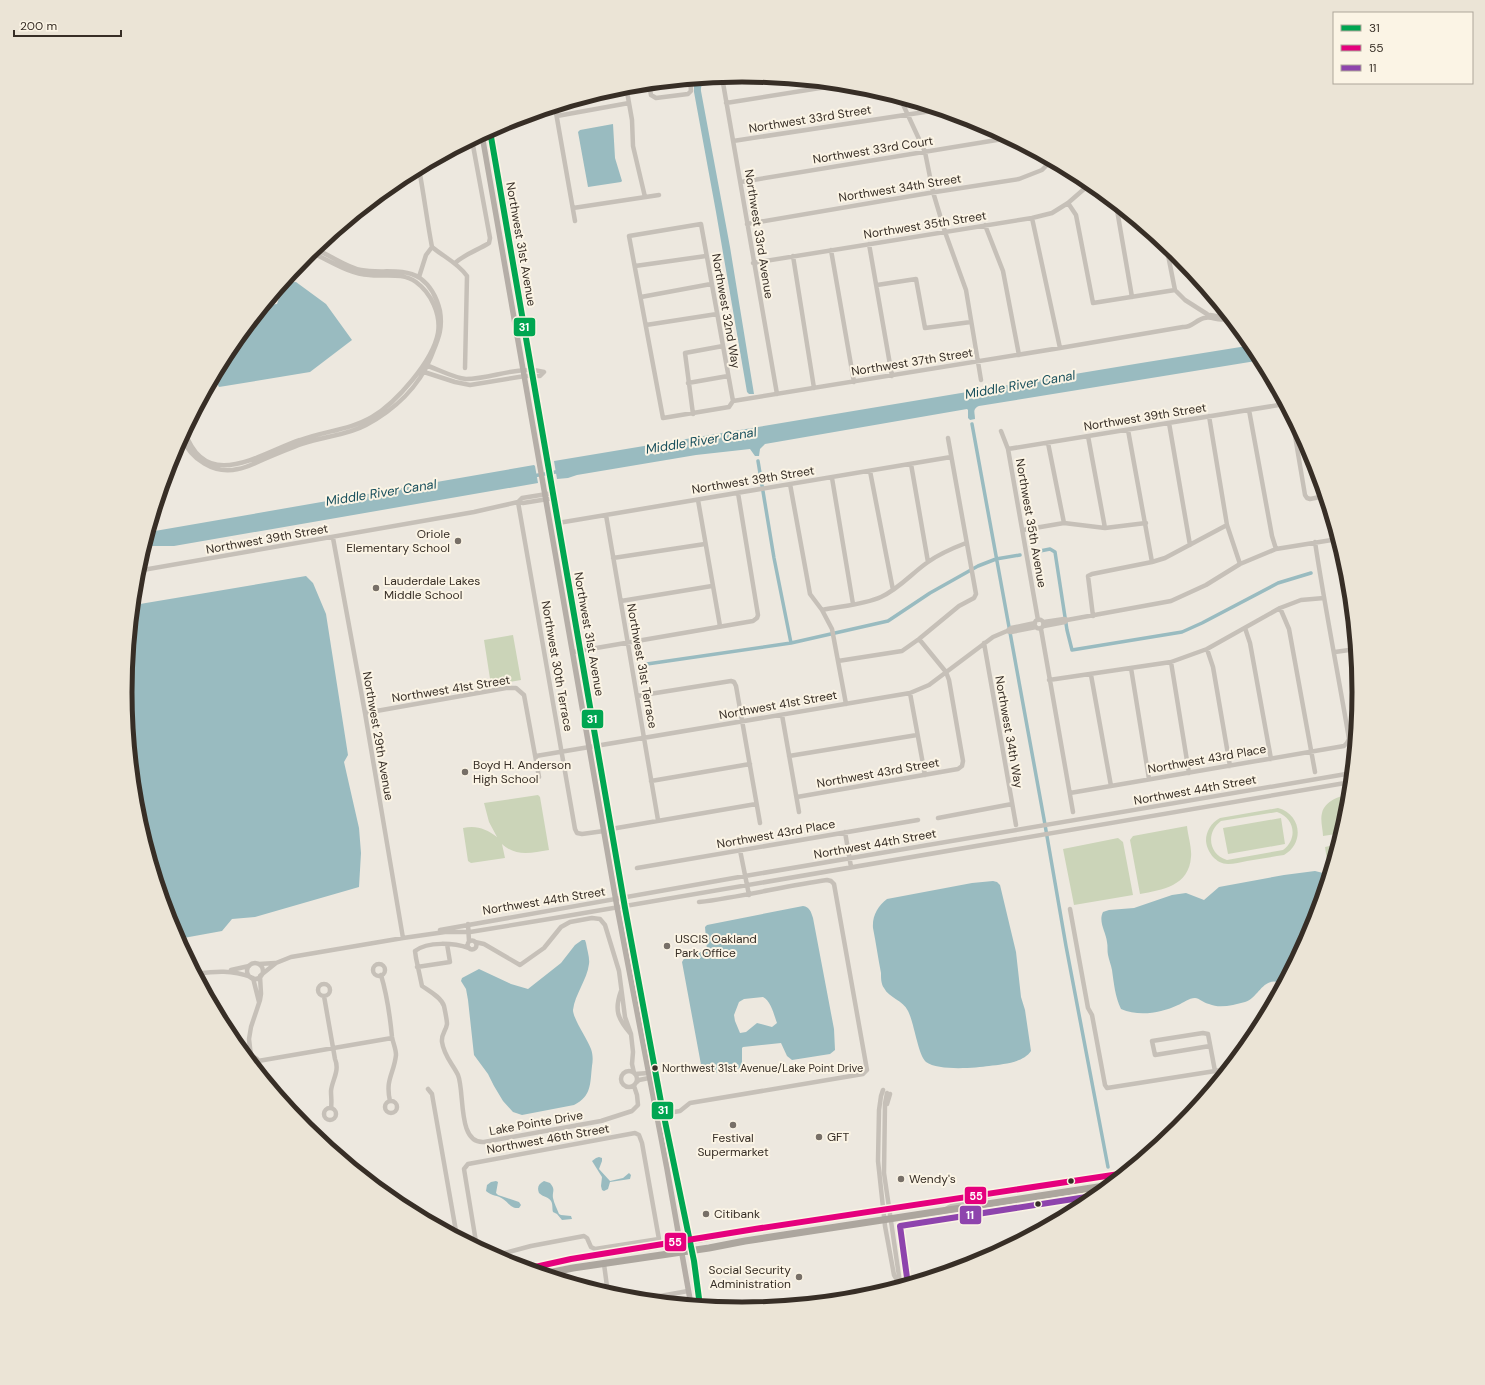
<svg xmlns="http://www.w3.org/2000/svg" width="1485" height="1385" font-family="'DM Sans',sans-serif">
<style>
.green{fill:#cbd4b8;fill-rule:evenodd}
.water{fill:#99bbc0;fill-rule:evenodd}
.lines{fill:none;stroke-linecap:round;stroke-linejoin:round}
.canal{stroke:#99bbc0;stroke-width:3.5}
.minor{stroke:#c6c0b8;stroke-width:4.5}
.major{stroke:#b5aea7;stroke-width:5.5}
.highway{stroke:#aca69e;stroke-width:7}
.bus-1-casing{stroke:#fbf4e5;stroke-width:9}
.bus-2-casing{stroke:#fbf4e5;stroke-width:9}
.bus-3-casing{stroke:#fbf4e5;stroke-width:9}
.bus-1{stroke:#00a651;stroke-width:6}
.bus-2{stroke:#e5007d;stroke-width:6}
.bus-3{stroke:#8e44ad;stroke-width:6}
.poi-dot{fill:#776f67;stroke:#fbf4e5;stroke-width:1.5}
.bus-dot{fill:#372e26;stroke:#fbf4e5;stroke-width:1.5}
.labels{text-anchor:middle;stroke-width:4;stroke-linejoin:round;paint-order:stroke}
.bus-label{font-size:11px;fill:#372e26;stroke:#fbf4e5;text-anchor:start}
.street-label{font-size:12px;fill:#372e26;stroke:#fbf4e5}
.poi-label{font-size:12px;fill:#372e26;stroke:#fbf4e5;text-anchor:start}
.water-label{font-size:13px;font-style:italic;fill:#184f5c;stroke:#fbf4e5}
.rim{fill:none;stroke:#372e26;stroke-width:5}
.line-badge{stroke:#fbf4e5;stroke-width:1.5}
.badge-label{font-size:11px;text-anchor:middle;font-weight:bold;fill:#fff}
</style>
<rect width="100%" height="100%" fill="#ede8df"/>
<!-- green -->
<path class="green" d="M513,635L521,680L491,685L484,640Z
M1350,794L1348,813L1342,833L1323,836C1323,830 1320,820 1322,813C1325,801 1339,796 1350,794Z
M538,795L540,797L549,850C531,853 516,857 502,844L505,858L471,863L468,861L463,828C477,825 486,829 497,837L489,822L484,803Z
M1278,808C1301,814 1305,843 1284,855C1271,857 1259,859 1247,861C1241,862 1234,864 1228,864C1216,864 1207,852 1206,841C1206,831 1211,823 1220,818ZM1277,812C1295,818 1298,839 1283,850L1227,860C1208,854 1206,832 1221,821Z
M1281,818L1285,844L1228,854L1223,828Z
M1187,826C1188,836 1192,848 1191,857C1189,886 1162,890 1140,894L1130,840L1133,836Z
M1118,838L1123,842L1133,895L1074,905L1063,849Z
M1339,844L1332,867L1327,860L1325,847Z"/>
<!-- water -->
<path class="water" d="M717,78C712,84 700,79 701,91L730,247L754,394H749L747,392L716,212L694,92V85L697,79Z
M613,124L615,158L622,181L621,182L588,187L578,132L580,130Z
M296,282L326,304L352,340L310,372L219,387L214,377L229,349L267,303L270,305L277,304L282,289L280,287L284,283Z
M1253,345L1262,360L979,406C972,409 975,413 975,419L970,420L968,418V410L967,409L765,444L760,449L759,456H755L750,449L696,455L577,475L568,478L557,479L554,461L1141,363Z
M534,465L535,466L538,483L174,546H145L149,532Z
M306,576L313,583L326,614L348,755L344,762L359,828L361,853L359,887L255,917L232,919L222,931L178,939L172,929L137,813L125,692L134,605Z
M1315,871L1323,873L1327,877L1328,880L1313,929L1283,984C1263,974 1260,997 1245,1002C1233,1005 1220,1009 1209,1004C1204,1003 1199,998 1195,998C1189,998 1183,1003 1178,1005C1161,1013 1139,1017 1121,1009C1115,996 1114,984 1112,970C1111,965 1109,960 1108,955C1107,951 1108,946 1107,942C1106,932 1098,922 1103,912L1109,910L1134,908L1172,895L1186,893L1204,900L1219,887L1284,875Z
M993,881L997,882L1000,885L1016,952L1021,997L1025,1010L1031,1051C1023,1063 1003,1064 989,1066C975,1068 938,1071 926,1062C918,1055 914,1022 908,1011C903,1000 889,998 884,988C881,984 881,978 881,973C878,958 876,943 873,928C872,916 878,906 887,899L972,883Z
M803,906C810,907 811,912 813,918L834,1029L835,1050L830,1054L792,1060L787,1056L781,1043L743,1047L742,1048V1067C731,1072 712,1075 702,1070L682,962L685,957L707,950L705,927L707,925ZM763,997C771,1001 774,1015 777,1023L772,1027L757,1023L746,1032L740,1033L735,1021L734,1015L739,1002L744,999Z
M582,940H585L586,943C587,950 590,958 589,964C587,980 575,994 573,1010C573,1019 588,1040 591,1049C593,1055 593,1060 592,1066C590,1083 592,1096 574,1105L522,1115L513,1112L503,1101L494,1086L488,1074L474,1055L468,1000L466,989L461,981L462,978L479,969L511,984L528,989L561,963L575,945Z
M599,1157L602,1158V1161L599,1169L610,1181L623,1178L629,1173L631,1175L630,1179L610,1182L608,1189L604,1191L602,1190L601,1186L602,1177L592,1161L596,1158Z
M496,1181L498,1182L496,1193L498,1195L519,1202L521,1205L519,1208C511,1209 509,1203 503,1199C498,1195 491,1196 486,1191L487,1185L491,1182Z
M544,1181L550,1183C556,1190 552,1191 553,1198C554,1203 557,1209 559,1214L561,1215L571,1216L572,1219L562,1220L557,1214L553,1212C552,1209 553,1204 551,1201C549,1197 543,1197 539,1193C537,1188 538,1184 544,1181Z"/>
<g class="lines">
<!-- canal -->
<path class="canal" d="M972,424L1044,819L1066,946L1108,1167
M758,461L774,558L791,643L888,621L930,593L978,566L996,559L1020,555
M533,476L561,471
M1035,552L1050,549L1055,552L1067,630L1072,650L1182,632L1202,623L1278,583L1311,573
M647,664L791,643"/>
<!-- minor -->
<path class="minor" d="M722,77L777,394
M649,84L651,95L656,98L688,94L691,91L690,80
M626,86L632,120L633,146L645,197
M900,98L925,152L933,192L945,232L966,290L981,380
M726,103L839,85
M555,107L575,221
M557,116L629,103
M733,141L938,110
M419,169C424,195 427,221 432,247
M741,182L1009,138
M1068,203L1076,215L1093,303L1175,290
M1116,204L1132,297
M573,208L659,195
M1032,218L1060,348
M701,224L733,401L729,407L663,418L629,236Z
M747,224L929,193L1019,179L1042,170L1051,161
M985,225L1003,271L1019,355
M869,244L892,376
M1166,245L1175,290L1185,300L1207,314L1208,317
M831,250L854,382
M793,256L814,388
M455,263C465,254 478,250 489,243L490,238L472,140
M753,263L1032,218L1052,213L1068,203L1091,183
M635,266L706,256
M419,277L426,255L432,247C444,257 458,263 467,276L465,368
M877,285L916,279L925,328L971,322
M641,297L711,284
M1210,315L1228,318
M646,325L717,314
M424,372L455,382L470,385L525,376H540L544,372C518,365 492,379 466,379C454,378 440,370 428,366
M688,383L728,376
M733,401L1060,348L1183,327C1191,328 1196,320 1204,318C1213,315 1218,323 1229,318
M1249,410L1272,536L1276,549
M693,414L685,353L723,346
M1209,416L1227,525L1240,564
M1292,418L1305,495L1307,498L1310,499L1325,496
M1169,423L1190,545
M1128,430L1152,562
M1001,431L1008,449L1038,620
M185,432C206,494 261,453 300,440C324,431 350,430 372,417C396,403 433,361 438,333C441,314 431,293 416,282C402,272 385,277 369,275C348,274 329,260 310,252
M1088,436L1105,528
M182,438C191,459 214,475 238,469C245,468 253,464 260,461C274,455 288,449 302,444C323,436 346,436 366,425C394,410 419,387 431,357C438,339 443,330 440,311C437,298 431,286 420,278C402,267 380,274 361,270C347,268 329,254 314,249
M1048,443L1064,523
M1008,449L1285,404
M911,464L928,562
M870,471L893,590
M832,478L853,604
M790,484L810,594L822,610L832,629L846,704
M698,500L720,626
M518,502L575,829L577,833L582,834L604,831
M518,502L522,498L553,493
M606,515L658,820
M558,523L951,457
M1023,530L1064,523L1105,528L1146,523
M333,538L365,713L403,938
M613,558L705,544
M137,571L474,512L518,502L523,503L554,498
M621,601L712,586
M1280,608L1289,629L1315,772
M822,610C841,606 863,605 881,597C899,589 912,573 928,562C939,554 953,548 966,543
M1093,616L1088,576L1092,574L1152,562L1165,558L1227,525
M1034.5 624a4.5 4.5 0 1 1 9 0a4.5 4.5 0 1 1-9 0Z
M1044,622L1064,619L1067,620L1171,601L1206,585L1240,564L1276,549L1338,539
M1044,626L1065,622L1067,620
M1245,628L1250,643L1271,759
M1041,629L1073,812
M1007,631L1011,632L1036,627
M984,643L1016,825
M1207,649L1213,667L1230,766
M573,652L753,621L757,618L758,615L738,493
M1335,652L1356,649
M838,661L902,651L919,639L959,606L974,598L976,594L948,438
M1171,662L1189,773
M1131,668L1149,779
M1091,675L1111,786
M1049,680L1171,662L1207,649L1280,608L1301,600L1324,598
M910,693L925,775
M637,696L731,681L734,682L736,686L760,823
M365,713L506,688H516L524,695L539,777
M782,715L799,812
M536,756L910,693L929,685L993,637L1007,631L1011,628L1035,623
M789,756L917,735
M651,781L750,764
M1070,793L1344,746L1347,743L1349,739C1338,673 1325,608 1315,542
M797,797L958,769L962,766L963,761L949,680L946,672L919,639
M938,818L1012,804
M611,829L756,804
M845,832L851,867
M740,850L749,895
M637,868L918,820
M1070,909L1088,1008L1092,1015L1105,1085L1107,1088L1228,1069
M468,924L469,941
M440,930L745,876L1352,773
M467.5 945a4.5 4.5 0 1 1 9 0a4.5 4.5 0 1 1-9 0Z
M475,942L484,944L520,965L544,948L561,927L570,922L592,918L600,919L605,925L619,971L625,1017L631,1034L633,1052L632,1064L634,1073
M469,948C454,943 428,941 415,951L416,958L422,986C429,991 441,997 444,1006C445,1011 447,1020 447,1024C446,1031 441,1034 442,1042C444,1056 452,1063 458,1075C465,1092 457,1144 484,1142L601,1121L632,1111L638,1105L637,1095L634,1086
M247 971a8 8 0 1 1 16 0a8 8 0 1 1-16 0Z
M373 970a6 6 0 1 1 12 0a6 6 0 1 1-12 0Z
M259,964L275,963
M417,967L450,962L447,944
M231,970L249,966
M196,974C216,971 232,970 251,977
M261,975L276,963L291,957L403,938L445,932H470L549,919L1351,782
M381,975C387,995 390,1016 392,1037C393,1043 396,1049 396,1055C394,1074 385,1079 390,1101
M253,978L259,1002
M318 990a6 6 0 1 1 12 0a6 6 0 1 1-12 0Z
M621,991C614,1010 618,1019 630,1033
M324,996L335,1059C340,1071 332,1080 331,1091C331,1097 332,1102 331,1108
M1272,1000L1273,1003
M1210,1046L1155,1055L1152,1041L1203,1033L1208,1034L1215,1071
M251,1056L249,1039L251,1027L260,1000L261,994L260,976
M247,1058L252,1056L257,1059L259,1063L256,1068
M258,1061L392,1038
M621 1079a8 8 0 1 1 16 0a8 8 0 1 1-16 0Z
M635,1074L648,1073
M637,1082L639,1080L649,1078
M428,1089L432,1094L433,1100L457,1237
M883,1090L881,1096L879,1110L878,1161L885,1226L894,1275L900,1285
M887,1093L885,1104L884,1173L900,1283
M385 1107a6 6 0 1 1 12 0a6 6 0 1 1-12 0Z
M887,1104L890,1094
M324 1114a6 6 0 1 1 12 0a6 6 0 1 1-12 0Z
M656,1115L680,1111L690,1103L863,1074L867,1070L834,884L831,881L827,880C784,886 742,897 699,902
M946,1209C960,1199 979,1204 993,1194
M477,1248L464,1169L468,1164L635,1133L639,1135L642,1143L660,1245
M493,1256L531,1246L584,1236L587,1238L591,1247L595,1249L659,1239
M604,1264L608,1294
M667,1295L668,1303
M638,1300L688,1291"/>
<!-- major -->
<path class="major" d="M490,131L625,908L661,1102L694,1261L700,1306
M482,135L617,907L667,1169L691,1305"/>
<!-- highway -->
<path class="highway" d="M525,1269L571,1259L700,1239L755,1229L1126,1173
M543,1274L573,1268L709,1248L745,1241L1111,1185"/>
<defs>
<path id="bus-1" d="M490,131L625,908L661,1102L694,1261L700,1306"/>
<path id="bus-2" d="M526,1269L571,1259L755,1229L1126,1173"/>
<path id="bus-3" d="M908,1285L900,1226L1099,1195"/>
</defs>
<!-- bus-1 casing -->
<use href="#bus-1" class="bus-1-casing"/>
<!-- bus-2 casing -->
<use href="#bus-2" class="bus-2-casing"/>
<!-- bus-3 casing -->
<use href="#bus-3" class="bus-3-casing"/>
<!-- bus-1 -->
<use href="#bus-1" class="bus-1"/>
<!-- bus-2 -->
<use href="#bus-2" class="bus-2"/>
<!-- bus-3 -->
<use href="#bus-3" class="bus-3"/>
</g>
<!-- markers -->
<g class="poi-dot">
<circle cx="458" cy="541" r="4"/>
<circle cx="376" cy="588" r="4"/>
<circle cx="465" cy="772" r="4"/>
<circle cx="667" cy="946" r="4"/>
<circle cx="733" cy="1125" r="4"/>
<circle cx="819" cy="1137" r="4"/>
<circle cx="901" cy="1179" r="4"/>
<circle cx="706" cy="1214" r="4"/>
<circle cx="799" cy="1277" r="4"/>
</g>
<g class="bus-dot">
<circle cx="655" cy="1068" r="3.5"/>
<circle cx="1071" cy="1181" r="3.5"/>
<circle cx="1038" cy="1204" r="3.5"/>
</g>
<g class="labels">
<!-- bus labels -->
<g class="bus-label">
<text x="662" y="1072">Northwest 31st Avenue/Lake Point Drive</text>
</g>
<!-- street labels -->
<g class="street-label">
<text transform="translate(810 119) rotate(-9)" y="4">Northwest 33rd Street</text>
<text transform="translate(873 150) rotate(-9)" y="4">Northwest 33rd Court</text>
<text transform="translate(900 188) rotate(-9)" y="4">Northwest 34th Street</text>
<text transform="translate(925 225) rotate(-9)" y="4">Northwest 35th Street</text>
<text transform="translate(759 234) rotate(81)" y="4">Northwest 33rd Avenue</text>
<text transform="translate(521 244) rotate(80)" y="4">Northwest 31st Avenue</text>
<text transform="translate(726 311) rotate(80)" y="4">Northwest 32nd Way</text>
<text transform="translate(912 362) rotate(-9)" y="4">Northwest 37th Street</text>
<text transform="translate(1145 417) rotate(-9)" y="4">Northwest 39th Street</text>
<text transform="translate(753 480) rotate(-9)" y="4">Northwest 39th Street</text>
<text transform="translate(1031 523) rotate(80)" y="4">Northwest 35th Avenue</text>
<text transform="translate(267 539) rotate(-10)" y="4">Northwest 39th Street</text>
<text transform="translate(589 634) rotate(80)" y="4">Northwest 31st Avenue</text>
<text transform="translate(557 666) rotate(80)" y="4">Northwest 30th Terrace</text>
<text transform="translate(642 666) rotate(80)" y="4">Northwest 31st Terrace</text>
<text transform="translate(451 689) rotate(-9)" y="4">Northwest 41st Street</text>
<text transform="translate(778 705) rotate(-10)" y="4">Northwest 41st Street</text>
<text transform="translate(1009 732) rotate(80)" y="4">Northwest 34th Way</text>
<text transform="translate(378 736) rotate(80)" y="4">Northwest 29th Avenue</text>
<text transform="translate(1207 759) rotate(-10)" y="4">Northwest 43rd Place</text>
<text transform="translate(878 773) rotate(-10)" y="4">Northwest 43rd Street</text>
<text transform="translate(1195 790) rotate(-10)" y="4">Northwest 44th Street</text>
<text transform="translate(776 834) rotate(-10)" y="4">Northwest 43rd Place</text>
<text transform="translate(875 844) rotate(-10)" y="4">Northwest 44th Street</text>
<text transform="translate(544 901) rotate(-9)" y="4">Northwest 44th Street</text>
<text transform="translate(536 1123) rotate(-10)" y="4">Lake Pointe Drive</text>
<text transform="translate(548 1139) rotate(-10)" y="4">Northwest 46th Street</text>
</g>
<!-- poi labels -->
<g class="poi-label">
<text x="450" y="538" text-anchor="end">Oriole<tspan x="450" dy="14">Elementary School</tspan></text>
<text x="384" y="585">Lauderdale Lakes<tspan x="384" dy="14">Middle School</tspan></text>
<text x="473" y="769">Boyd H. Anderson<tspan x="473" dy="14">High School</tspan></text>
<text x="675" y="943">USCIS Oakland<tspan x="675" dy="14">Park Office</tspan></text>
<text x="827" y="1141">GFT</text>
<text x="733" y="1142" text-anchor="middle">Festival<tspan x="733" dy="14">Supermarket</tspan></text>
<text x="909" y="1183">Wendy's</text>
<text x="714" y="1218">Citibank</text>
<text x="791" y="1274" text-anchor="end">Social Security<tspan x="791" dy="14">Administration</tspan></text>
</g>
<!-- water labels -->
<g class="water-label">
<text transform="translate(1020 384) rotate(-10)" y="5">Middle River Canal</text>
<text transform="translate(701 440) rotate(-9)" y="5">Middle River Canal</text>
<text transform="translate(381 492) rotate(-9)" y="5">Middle River Canal</text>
</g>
</g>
<!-- crop -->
<path d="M0 0H1485V1385H0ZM132 692a610 610 0 1 1 1220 0a610 610 0 1 1-1220 0Z" fill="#ebe4d6" fill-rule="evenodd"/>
<path class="rim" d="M132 692a610 610 0 1 1 1220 0a610 610 0 1 1-1220 0Z"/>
<g class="line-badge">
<rect x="513" y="317" width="23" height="20" rx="4" fill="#00a651"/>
<rect x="581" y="709" width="23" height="20" rx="4" fill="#00a651"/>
<rect x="651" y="1101" width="23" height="19" rx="4" fill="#00a651"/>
<rect x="964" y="1186" width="23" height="19" rx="4" fill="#e5007d"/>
<rect x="959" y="1205" width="23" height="20" rx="4" fill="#8e44ad"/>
<rect x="664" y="1232" width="23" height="20" rx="4" fill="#e5007d"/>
</g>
<g class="badge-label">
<text x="524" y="331">31</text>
<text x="592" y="723">31</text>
<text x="663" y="1114">31</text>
<text x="976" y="1200">55</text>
<text x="970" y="1219">11</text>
<text x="675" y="1246">55</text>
</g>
<!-- legend -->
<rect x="1333" y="12" width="140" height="72" fill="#fbf4e5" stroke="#ada599"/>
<rect x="1341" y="25" width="20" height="6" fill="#00a651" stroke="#ada599"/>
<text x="1369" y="32" font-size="12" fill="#372e26">31</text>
<rect x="1341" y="45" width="20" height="6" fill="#e5007d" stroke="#ada599"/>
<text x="1369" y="52" font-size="12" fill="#372e26">55</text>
<rect x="1341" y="65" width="20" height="6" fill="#8e44ad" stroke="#ada599"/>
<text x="1369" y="72" font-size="12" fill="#372e26">11</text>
<!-- scale -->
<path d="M14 30v6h107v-6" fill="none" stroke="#372e26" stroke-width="2"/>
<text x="20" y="30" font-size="12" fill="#372e26" stroke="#fbf4e5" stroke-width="3" paint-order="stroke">200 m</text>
</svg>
